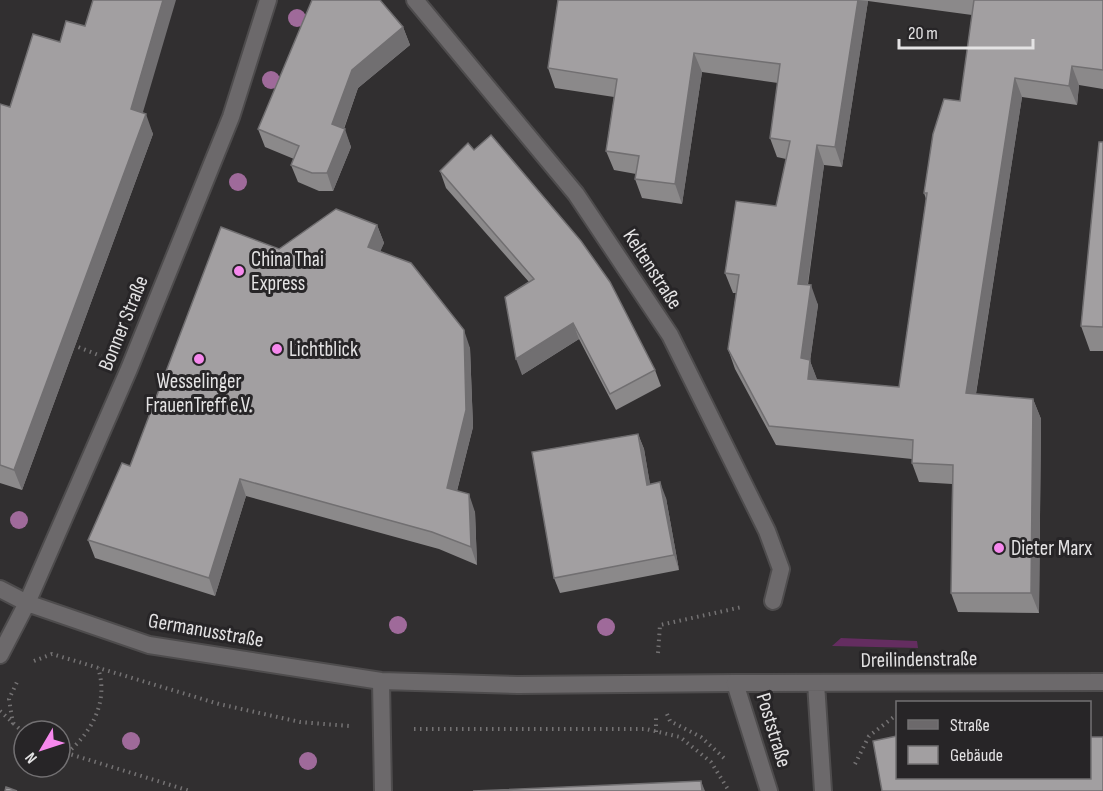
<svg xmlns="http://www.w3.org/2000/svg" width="1103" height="791" font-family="'Sofia Sans Condensed',sans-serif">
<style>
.green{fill:#642d60}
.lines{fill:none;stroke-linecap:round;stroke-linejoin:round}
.minor-casing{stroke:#4e4c4d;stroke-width:20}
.tertiary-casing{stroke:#4e4c4d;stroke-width:20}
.path{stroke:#747273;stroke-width:4;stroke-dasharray:1.5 4.5;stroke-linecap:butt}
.minor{stroke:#6c696b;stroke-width:16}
.tertiary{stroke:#6c696b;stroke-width:16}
.tree{fill:#9f6a9a}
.wall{fill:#8b898a;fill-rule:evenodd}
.shaded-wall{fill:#716f71}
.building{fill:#a29fa1;stroke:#716f71;stroke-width:1.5}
.poi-dot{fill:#f688ed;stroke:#272527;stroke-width:2}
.labels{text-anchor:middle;stroke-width:6;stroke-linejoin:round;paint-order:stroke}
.poi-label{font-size:21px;fill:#e4e3e4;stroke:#272527;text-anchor:start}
.street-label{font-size:21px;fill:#e4e3e4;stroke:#272527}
</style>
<rect width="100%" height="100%" fill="#312f30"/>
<!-- green -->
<path class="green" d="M841,638L917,641L918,648L832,646Z"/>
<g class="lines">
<defs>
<path id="minor" d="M415,0L576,194L670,335L767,531L781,569L773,601
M0,589L27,603L149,645L381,681L518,685L735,683
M0,655L27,603L129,369L231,117L268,0
M381,681L383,791"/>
<path id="tertiary" d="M816,683L823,791
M769,791L735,683L1103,682"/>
</defs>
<!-- minor casing -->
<use href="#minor" class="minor-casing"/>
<!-- tertiary casing -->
<use href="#tertiary" class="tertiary-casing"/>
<!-- path -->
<path class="path" d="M73,345L101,356
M658,653L660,625L742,607
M34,661L52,654L219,704L300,722L349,726
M0,711L24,733
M667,714L670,721L701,737L724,758
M13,724L9,699L17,682
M414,729H646L680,737L711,762L729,791
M656,732V714
M60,751L190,791
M67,753C92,732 109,701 98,668
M855,764L869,736L895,716"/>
<!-- minor -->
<use href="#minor" class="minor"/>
<!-- tertiary -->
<use href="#tertiary" class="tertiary"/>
</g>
<!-- trees -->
<g class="tree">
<circle cx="297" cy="18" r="9"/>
<circle cx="271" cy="80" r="9"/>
<circle cx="238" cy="182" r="9"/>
<circle cx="19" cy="520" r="9"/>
<circle cx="398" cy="625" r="9"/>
<circle cx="606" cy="627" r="9"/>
<circle cx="131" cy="741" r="9"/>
<circle cx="308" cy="761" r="9"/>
</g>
<!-- wall -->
<path class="wall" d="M558,0H1103V89L1079,85L1077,105L1022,97L976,394L1033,399L1041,419L1039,613L958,612L951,593L952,484L919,482L912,463V459L776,445L735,369L728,349L736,293H733L725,273L776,206L786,159L777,157L770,138L778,83L702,72L682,204L642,198L635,179L636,174L614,170L606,151L614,97L555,88L548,68ZM868,1L972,15L960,101L924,193L926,199L899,387L817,380L810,361L818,305L808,285L824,165L842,167Z
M85,26L143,113L153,134L22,490L0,483V104L10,107L60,42Z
M403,27L410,45L358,88L344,129L351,147L333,191H319L298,182L291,165L294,159L265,147L258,129Z
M1103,142V351H1090L1081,326Z
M440,171L655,370L661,386L616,410L579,339L522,375L529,282L446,188Z
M377,225L384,243L380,251L470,348L473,427L457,491L475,512L477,565L439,549L246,496L215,596L95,558L88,540L130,466L279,249Z
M638,434L644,449L650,485L666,498L679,570L560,593L554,578Z"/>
<!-- shaded-wall -->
<path class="shaded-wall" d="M163,0H176L138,129L131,109Z
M858,0L868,1L842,167L835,147Z
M403,27L410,45L358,88L339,142L332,124L352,70Z
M694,53L702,72L682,204L675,184Z
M1072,66L1079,85L1077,105L1069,86Z
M1015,78L1022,97L973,412L966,393Z
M146,114L153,134L22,490L14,470Z
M345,129L351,147L333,191L327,173Z
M817,145L824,165L805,303L798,284Z
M377,225L384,243L375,264L368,247Z
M811,285L818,305L810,361L817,379L815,398L801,358Z
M573,323L579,339L522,375L516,359Z
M464,330L470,348L473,427L453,506L447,488Z
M1033,399L1041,419L1039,613L1031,593Z
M638,434L644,449L653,501L647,485Z
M240,479L246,496L215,596L209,578Z
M660,482L666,498L679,570L674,555Z
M469,494L475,512L477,565L471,547Z
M701,781L705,791H702Z"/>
<!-- building -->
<path class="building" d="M93,0H163L131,109L146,114L14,470L0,465V104L10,107L33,34L60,42L66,21L85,26Z
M312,0H380L403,27L352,70L332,124L345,129L327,173H312L291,165L299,146L258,129Z
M558,0H858L835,147L817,145L798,284L811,285L801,358L810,360L808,379L899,387L927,193H924L933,134L944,99L960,101L974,0H1103V70L1072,66L1069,86L1015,78L966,393L1033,399L1031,593H951L953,465L912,463L913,440L769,426L728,349L739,275L725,273L736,201L776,206L790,141L770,138L780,64L694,53L675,184L635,179L639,156L606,151L617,79L548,68Z
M491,135L581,241L610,282L655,370L610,394L573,323L516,359L505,297L534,279L440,171L468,143L474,150Z
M1099,142H1103V327L1081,326Z
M336,209L377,225L368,247L411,263L464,330L466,410L447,488L469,494L471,547L432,532L240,479L209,578L88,540L122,463L130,466L221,227L279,249Z
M638,434L647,485L660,482L674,555L554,578L532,452Z
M897,736V777H1089V737H1103V791H882L873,741Z
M701,781L702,791H473Z
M6,787L17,791H5Z"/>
<!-- markers -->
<g class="poi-dot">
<circle cx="239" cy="271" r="6"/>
<circle cx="277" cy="349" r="6"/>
<circle cx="199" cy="359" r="6"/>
<circle cx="999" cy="548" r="6"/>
</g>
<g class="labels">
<!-- poi labels -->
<g class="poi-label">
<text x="251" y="266">China Thai<tspan x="251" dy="24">Express</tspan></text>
<text x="289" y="356">Lichtblick</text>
<text x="199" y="388" text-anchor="middle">Wesselinger<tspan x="199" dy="24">FrauenTreff e.V.</tspan></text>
<text x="1011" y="555">Dieter Marx</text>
</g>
<!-- street labels -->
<g class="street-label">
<text transform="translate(653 269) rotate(57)" y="7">Keltenstraße</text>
<text transform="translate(123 323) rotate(-68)" y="7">Bonner Straße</text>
<text transform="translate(206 630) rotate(10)" y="7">Germanusstraße</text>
<text transform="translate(919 659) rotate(-1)" y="7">Dreilindenstraße</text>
<text transform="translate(774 730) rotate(73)" y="7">Poststraße</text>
</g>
</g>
<!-- legend -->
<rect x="896" y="701" width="195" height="78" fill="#272527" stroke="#737173" stroke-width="1.5"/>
<rect x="908" y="720" width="30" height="9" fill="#6c696b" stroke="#737173" stroke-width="1.5"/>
<text x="950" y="731" font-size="18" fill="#e4e3e4">Straße</text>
<rect x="908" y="746" width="30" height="18" fill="#a29fa1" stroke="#737173" stroke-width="1.5"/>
<text x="950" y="761" font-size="18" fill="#e4e3e4">Gebäude</text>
<!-- north arrow -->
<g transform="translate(42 749) rotate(231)"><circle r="28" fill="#272527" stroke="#737173" stroke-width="1.5"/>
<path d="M0-4.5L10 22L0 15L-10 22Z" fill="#f688ed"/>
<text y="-9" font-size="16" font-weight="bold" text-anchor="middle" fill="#e4e3e4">N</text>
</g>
<!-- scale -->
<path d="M899 39v9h134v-9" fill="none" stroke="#e4e3e4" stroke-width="3"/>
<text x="908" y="39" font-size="18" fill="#e4e3e4" stroke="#272527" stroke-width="4.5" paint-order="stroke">20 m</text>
</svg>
